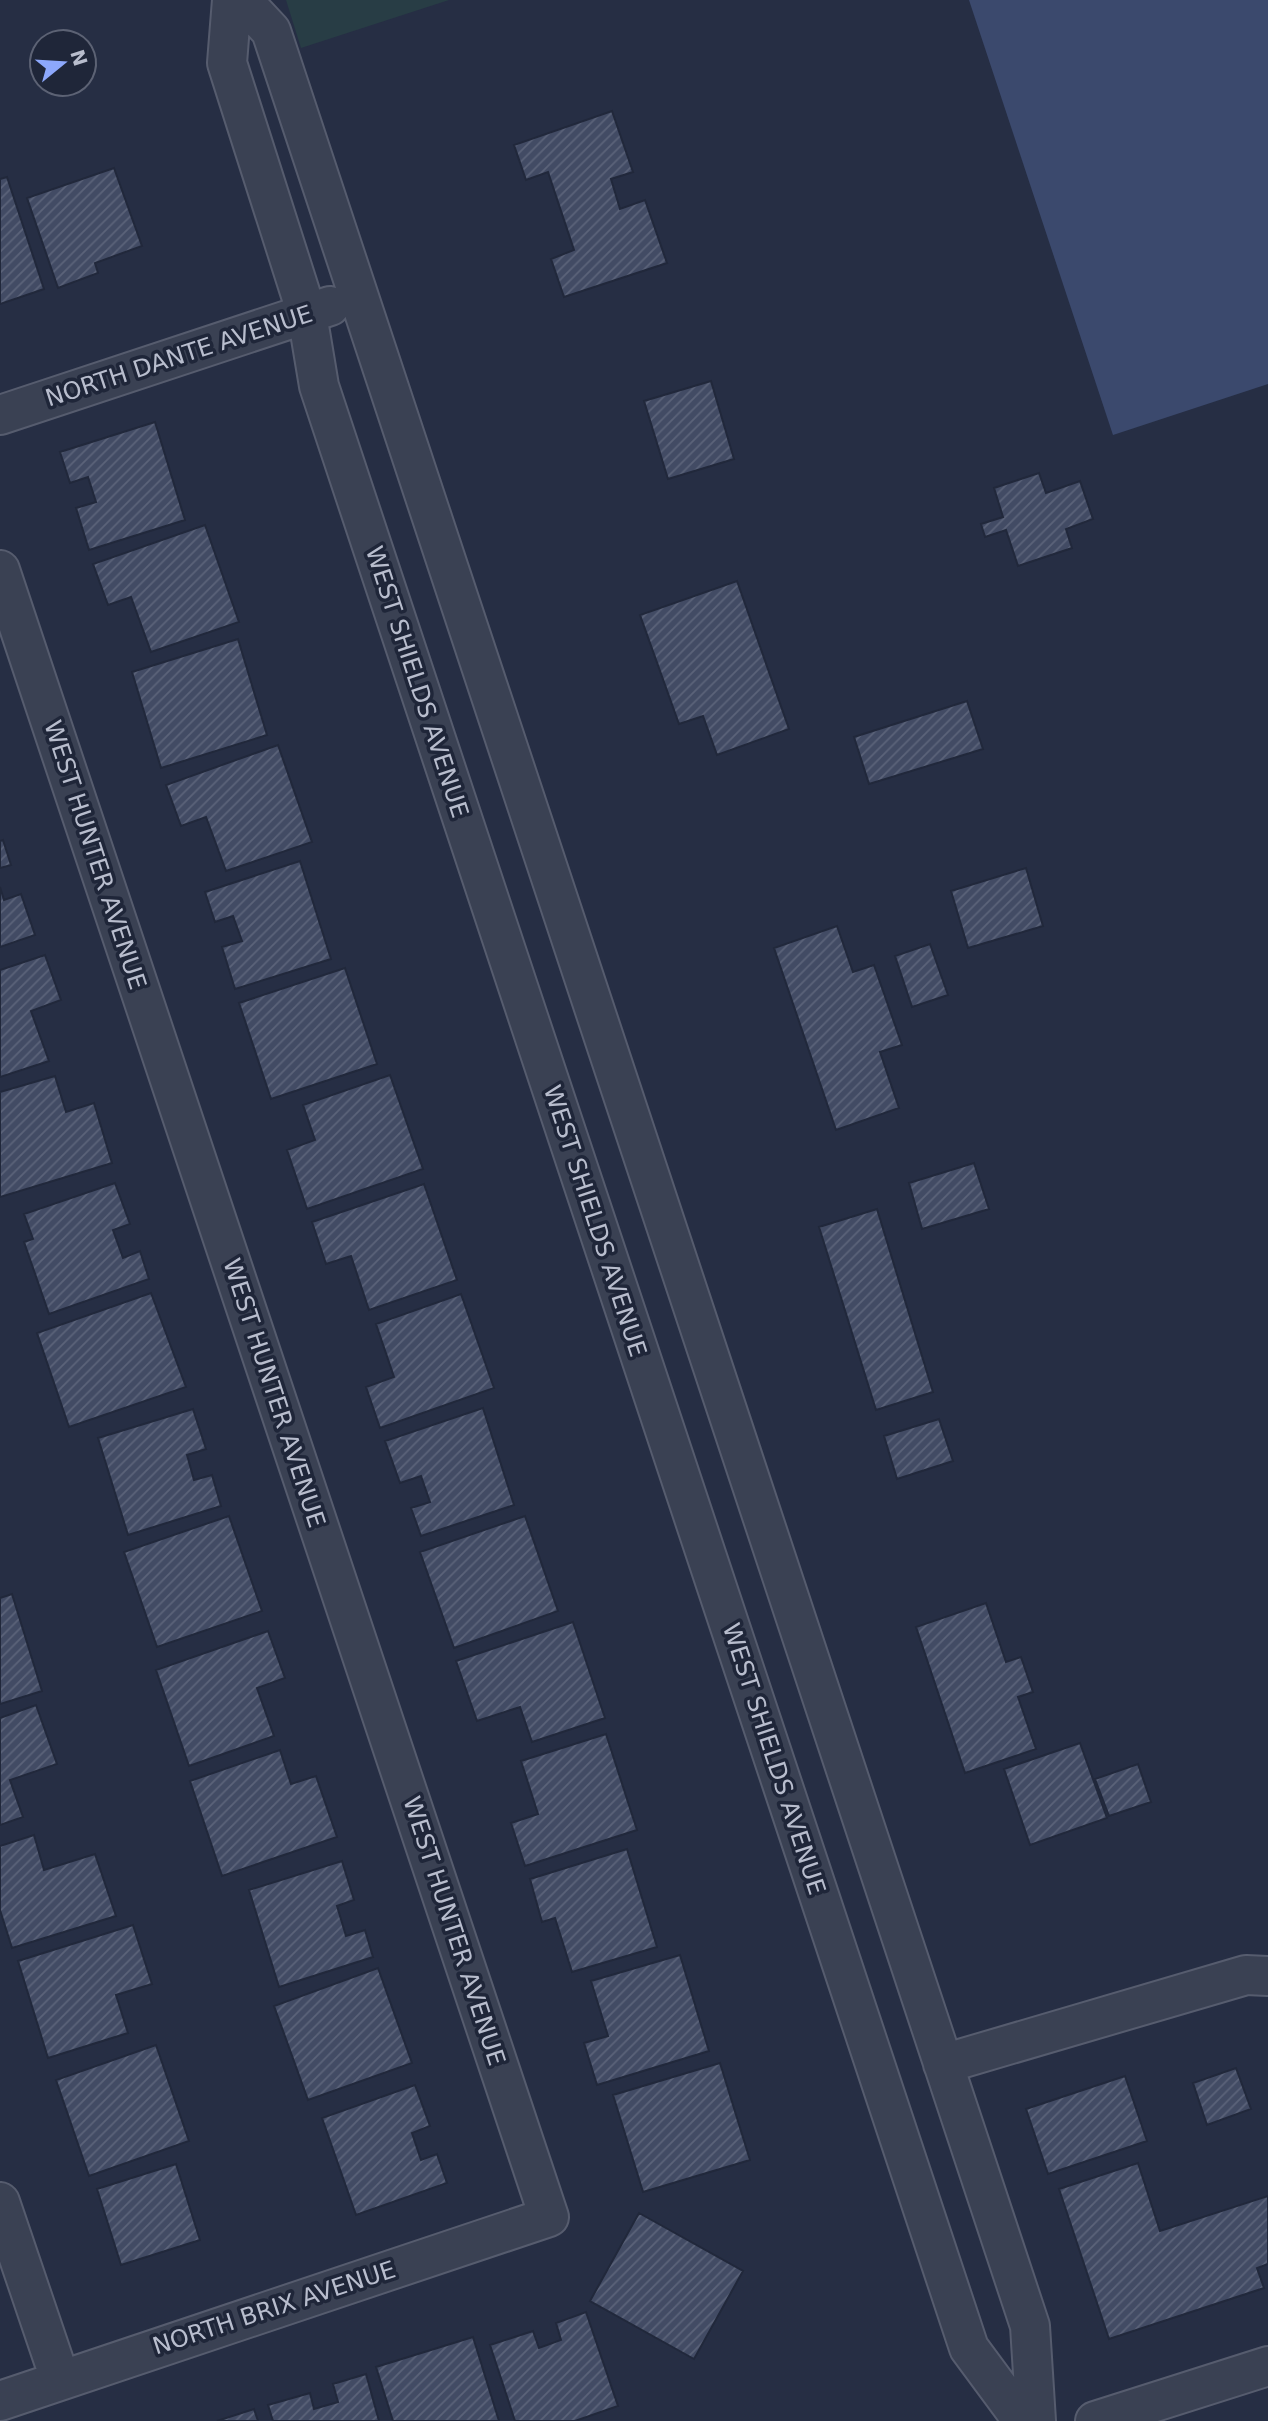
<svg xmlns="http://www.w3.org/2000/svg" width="1268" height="2421" font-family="'DejaVu Sans',sans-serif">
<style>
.grass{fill:#283d45}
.water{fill:#3b496d}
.building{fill:url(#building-hatch);stroke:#21283b;stroke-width:2}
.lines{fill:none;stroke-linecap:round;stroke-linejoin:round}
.minor-casing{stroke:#565c6e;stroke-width:42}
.minor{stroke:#3a4153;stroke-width:38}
.labels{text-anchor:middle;stroke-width:7;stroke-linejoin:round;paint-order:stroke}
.street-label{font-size:24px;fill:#b8bdcd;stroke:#1f2639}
</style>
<defs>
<pattern id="building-hatch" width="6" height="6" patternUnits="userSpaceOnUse" patternTransform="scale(1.75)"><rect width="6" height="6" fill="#424b64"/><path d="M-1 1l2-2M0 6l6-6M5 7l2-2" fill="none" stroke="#5b6379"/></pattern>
</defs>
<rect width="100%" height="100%" fill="#262e44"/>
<!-- grass -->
<path class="grass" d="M286,0H449L301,48Z"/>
<!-- water -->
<path class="water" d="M969,0H1268V384L1113,435Z"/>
<!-- building -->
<path class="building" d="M612,111L633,172L611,179L620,209L645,200L667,263L564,297L551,259L574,250L548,172L526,180L514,145Z
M114,168L142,246L95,263L98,273L58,288L27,198Z
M7,177L44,289L0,304V179Z
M711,381L734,459L668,479L644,401Z
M155,422L185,520L89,550L76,508L96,502L88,477L70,483L60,452Z
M1039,473L1046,493L1080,481L1093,519L1066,529L1072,548L1018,566L1006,530L985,537L981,524L1003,517L994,488Z
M205,525L239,622L151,652L131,597L108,605L93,564Z
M737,581L789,729L717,755L703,716L679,724L640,615Z
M238,639L267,735L161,768L132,672Z
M967,701L983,749L869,784L854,737Z
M278,745L312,842L226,871L206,817L181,826L166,785Z
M3,840L11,865L0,868V841Z
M300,861L331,959L235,989L222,947L242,941L233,916L215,922L205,892Z
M1026,868L1043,926L968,948L951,891Z
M0,887L4,900L21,894L35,935L0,947Z
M837,926L853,972L874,965L902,1045L880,1052L899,1108L836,1130L774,948Z
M930,944L948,995L912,1007L895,956Z
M45,955L61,1000L31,1011L49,1061L0,1077V970Z
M345,968L377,1064L271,1099L239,1003Z
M390,1075L423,1169L307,1209L287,1150L315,1140L303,1105Z
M55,1076L66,1112L94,1103L112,1163L0,1197V1092Z
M974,1163L989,1209L922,1229L909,1183Z
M115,1183L130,1224L113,1230L123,1258L140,1251L149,1279L49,1314L24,1242L33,1239L24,1214Z
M424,1184L457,1280L369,1310L351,1256L326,1264L312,1222Z
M877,1209L933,1392L876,1410L819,1227Z
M151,1293L186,1387L69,1427L37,1333Z
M461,1294L494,1388L380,1428L366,1387L394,1377L376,1324Z
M483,1408L514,1505L421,1536L411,1508L430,1502L421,1476L400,1483L385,1441Z
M193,1409L206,1449L187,1455L194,1480L212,1475L221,1506L128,1535L98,1438Z
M939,1419L953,1461L897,1479L884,1436Z
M229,1516L262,1611L157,1647L124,1552Z
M525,1516L558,1611L454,1648L420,1552Z
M12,1594L42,1691L0,1704V1598Z
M986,1603L1006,1662L1021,1657L1033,1692L1018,1697L1036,1749L965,1773L916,1627Z
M573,1622L605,1718L532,1742L520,1707L477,1721L456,1661Z
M268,1631L285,1678L257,1688L274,1736L189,1766L156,1670Z
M36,1705L57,1764L10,1780L23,1817L0,1825V1718Z
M606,1734L637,1830L525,1866L511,1823L538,1814L521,1761Z
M1080,1743L1107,1818L1030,1845L1004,1769Z
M280,1750L291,1784L316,1776L337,1837L222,1876L190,1781Z
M1138,1764L1151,1802L1109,1816L1095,1779Z
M34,1835L44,1870L95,1854L116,1916L12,1948L0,1910V1846Z
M627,1849L657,1947L572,1972L555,1918L542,1922L530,1879Z
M342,1861L354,1900L337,1906L346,1936L365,1930L373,1957L279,1987L249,1890Z
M133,1925L152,1984L116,1995L128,2033L48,2058L18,1961Z
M680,1955L709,2051L597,2085L584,2043L608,2036L591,1981Z
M378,1968L412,2063L308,2100L274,2006Z
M156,2045L189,2141L89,2176L56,2080Z
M720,2063L750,2160L643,2192L613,2095Z
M1236,2068L1251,2109L1207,2125L1193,2083Z
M1125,2076L1147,2141L1048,2174L1026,2109Z
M415,2085L430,2126L412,2133L421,2160L437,2154L447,2183L356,2215L322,2118Z
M1138,2163L1160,2231L1268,2196V2264L1257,2268L1264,2288L1109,2339L1059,2189Z
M176,2164L200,2240L121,2265L97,2189Z
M639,2213L743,2271L694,2359L590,2301Z
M586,2312L618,2406L575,2421H515L490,2345L533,2331L539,2348L561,2340L556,2323Z
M473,2337L499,2421H393L376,2367Z
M366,2374L379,2421H273L268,2405L310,2393L314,2409L338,2402L333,2384Z
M254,2409L258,2421H217Z"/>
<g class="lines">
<defs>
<path id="minor" d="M232,0L227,63L307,314L319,386L969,2348L1023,2421
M242,0L271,31L1030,2326L1036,2421
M0,415L330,306
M0,570L549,2217L0,2401
M943,2064L1246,1975L1268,1976
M0,2202L60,2379
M1095,2421L1268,2366"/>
</defs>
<!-- minor casing -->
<use href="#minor" class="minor-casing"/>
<!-- minor -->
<use href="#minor" class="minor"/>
</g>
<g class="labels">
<!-- street labels -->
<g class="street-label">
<text transform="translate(179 356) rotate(-18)" y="8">NORTH DANTE AVENUE</text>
<text transform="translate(417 682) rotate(72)" y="8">WEST SHIELDS AVENUE</text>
<text transform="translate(95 855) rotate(72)" y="8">WEST HUNTER AVENUE</text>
<text transform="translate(595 1221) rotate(72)" y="8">WEST SHIELDS AVENUE</text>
<text transform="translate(274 1393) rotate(72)" y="8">WEST HUNTER AVENUE</text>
<text transform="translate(774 1759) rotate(72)" y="8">WEST SHIELDS AVENUE</text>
<text transform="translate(454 1931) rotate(72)" y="8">WEST HUNTER AVENUE</text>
<text transform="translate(274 2308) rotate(-18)" y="8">NORTH BRIX AVENUE</text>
</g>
</g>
<!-- north arrow -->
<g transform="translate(63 63) rotate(72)"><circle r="33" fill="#1f2639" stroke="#5c6274" stroke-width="2"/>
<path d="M0-5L12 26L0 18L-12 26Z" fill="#8da8fc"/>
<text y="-10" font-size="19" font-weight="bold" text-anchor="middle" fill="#b8bdcd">N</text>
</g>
</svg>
